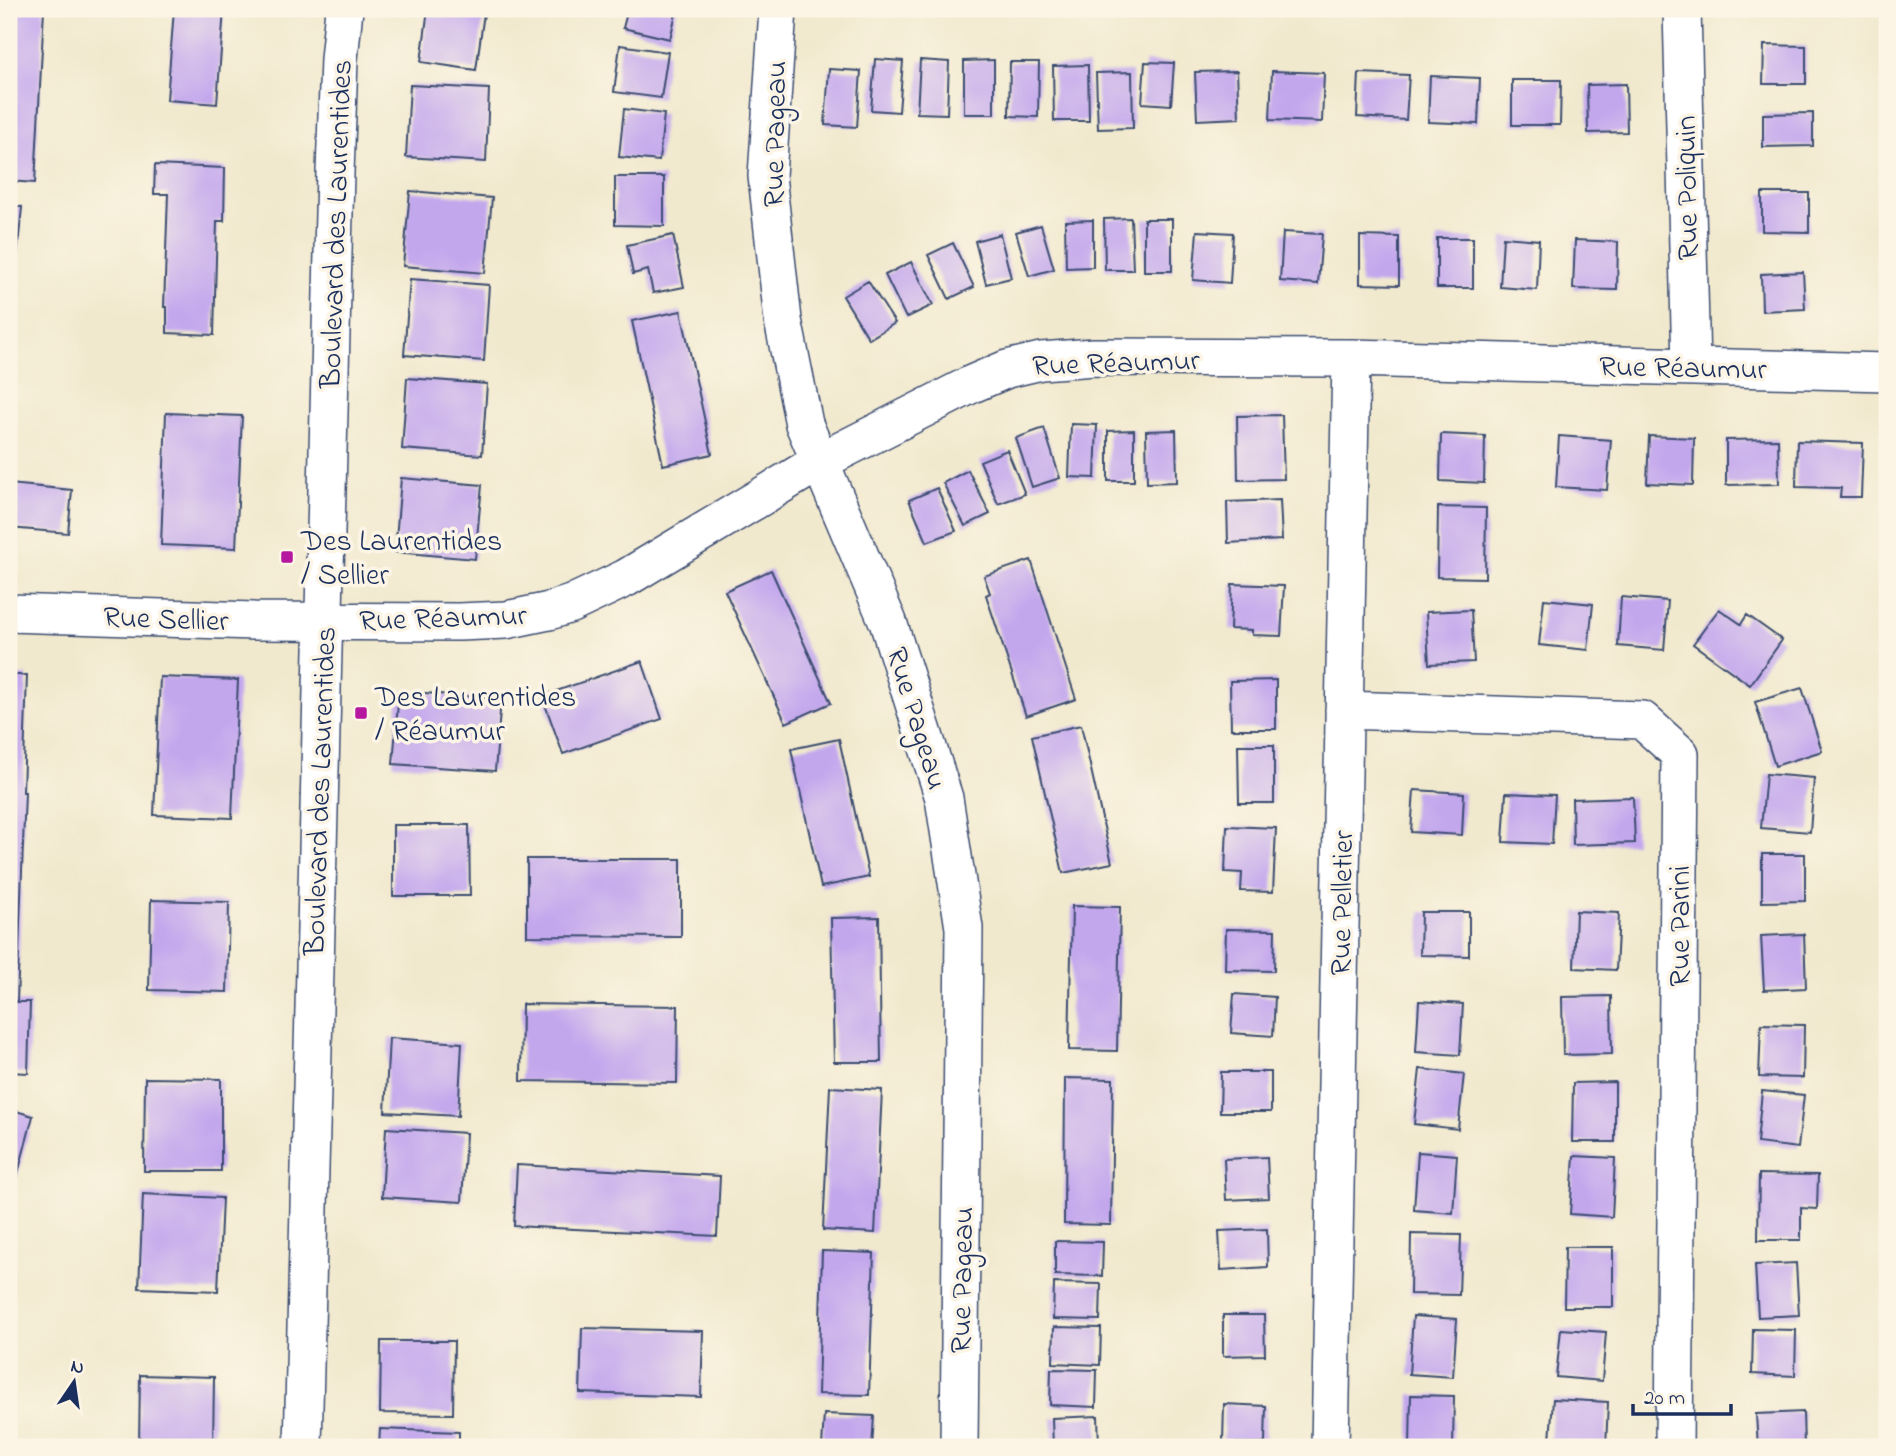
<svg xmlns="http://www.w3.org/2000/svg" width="1896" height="1456" font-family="'Indie Flower',sans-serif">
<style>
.building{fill:#c3a7ed}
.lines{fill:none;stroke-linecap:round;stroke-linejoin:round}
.minor-casing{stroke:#3b4b6f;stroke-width:40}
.minor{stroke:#fff;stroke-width:37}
.poi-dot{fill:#b5179e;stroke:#fcf5e5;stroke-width:2.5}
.labels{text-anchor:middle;stroke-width:7;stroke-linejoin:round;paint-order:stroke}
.street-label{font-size:30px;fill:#1b2f5e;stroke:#fcf5e5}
.poi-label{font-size:30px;fill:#1b2f5e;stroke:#fcf5e5;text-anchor:start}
</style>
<rect width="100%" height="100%" fill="#fcf5e5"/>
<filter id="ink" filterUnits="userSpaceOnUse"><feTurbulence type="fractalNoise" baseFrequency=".0143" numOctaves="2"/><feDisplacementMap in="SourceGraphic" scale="14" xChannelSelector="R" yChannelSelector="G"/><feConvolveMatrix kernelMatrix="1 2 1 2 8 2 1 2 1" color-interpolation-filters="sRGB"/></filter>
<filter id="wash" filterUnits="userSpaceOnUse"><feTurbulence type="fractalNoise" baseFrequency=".00686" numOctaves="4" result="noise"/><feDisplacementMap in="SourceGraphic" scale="28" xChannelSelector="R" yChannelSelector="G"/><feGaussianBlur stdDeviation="1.57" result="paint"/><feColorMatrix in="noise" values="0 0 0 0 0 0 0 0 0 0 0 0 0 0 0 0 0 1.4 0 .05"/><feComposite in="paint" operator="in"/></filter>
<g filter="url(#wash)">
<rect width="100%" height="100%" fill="#f1e9ce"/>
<g id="blocks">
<!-- building -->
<path class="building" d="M9,9H44L35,183L9,181Z
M174,9H224L217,104L167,100Z
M428,9H456L484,13L476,70L421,62Z
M628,9H677L670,39L623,28Z
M620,45L668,52L661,98L614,92Z
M1764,45L1806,46V84H1763Z
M875,59L903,61L899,112L871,110Z
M920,60L949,62L947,114L917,113Z
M994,60V114H964V61Z
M1010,62H1039L1038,117L1009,116Z
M1145,62L1174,63L1171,105L1142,103Z
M1088,65L1089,121H1054L1053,66Z
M829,69L861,71L857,127L825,125Z
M1237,71L1239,118L1197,120L1195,72Z
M1272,71L1324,73L1322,122L1270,120Z
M1132,72L1133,128L1098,129L1096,73Z
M1359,73L1409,75L1406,120L1357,117Z
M1430,76L1480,78L1478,124L1428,122Z
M1512,80H1561L1560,125H1512Z
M1626,84L1627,132L1588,133L1587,85Z
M410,85L489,89L486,162L406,157Z
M624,109L664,114L659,161L619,157Z
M1813,113V146L1763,147V114Z
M155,165L225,168L224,221H217L214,335L167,333V307H164L168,194H154Z
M615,177H664V226L615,225Z
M410,191L492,198L485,273L403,266Z
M1762,193H1809V232L1762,231Z
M9,206L22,207L16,266H9Z
M1131,218L1133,270H1105L1104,219Z
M1144,219H1172V271H1144Z
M1093,220V267L1066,268L1065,221Z
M1041,225L1054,269L1029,276L1016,232Z
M1197,231L1233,233L1230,283L1193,280Z
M1283,232L1322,234L1318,284L1280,281Z
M1000,234L1011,278L986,284L975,241Z
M673,235L684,287L653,293L648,270L633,274L627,245Z
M1360,236L1399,237V285L1360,284Z
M1503,237L1539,240L1537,290L1500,287Z
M1437,238H1473V288H1437Z
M1575,240L1618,242L1617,290L1573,289Z
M953,243L974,287L949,299L928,255Z
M911,262L933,305L906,318L885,275Z
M1803,272L1805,309L1762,311L1761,274Z
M410,279L489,285L484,361L404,355Z
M868,281L895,323L869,339L843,296Z
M681,311L712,454L663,465L632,321Z
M407,378L487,384L482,455L402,449Z
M166,413L242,416L236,548L161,545Z
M1282,415L1284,479L1238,480L1237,416Z
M1071,424L1097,425L1095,478L1069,477Z
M1044,428L1060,478L1032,487L1016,438Z
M1134,430V481H1108V431Z
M1176,430L1177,482L1147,483L1146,431Z
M1441,434L1485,436L1484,483L1440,481Z
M1559,436L1611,440L1607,490L1556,487Z
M1649,436L1694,438L1693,485L1647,483Z
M1778,439L1779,484L1726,485V440Z
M1797,441L1863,443L1861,497H1840L1841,488L1796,487Z
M1007,450L1025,494L998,504L980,461Z
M968,470L990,514L965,526L943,483Z
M401,478L482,485L475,559L395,552Z
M9,484L72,490L68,533L9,528Z
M937,488L956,531L927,542L909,500Z
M1280,500L1282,540L1228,543L1227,502Z
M1438,507L1486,508L1485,578L1437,577Z
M1031,560L1076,699L1026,716L986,595L990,593L984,576Z
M771,570L831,703L786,723L725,591Z
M1232,584L1284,586L1281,636L1252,635V630L1230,629Z
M1621,597L1668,601L1664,650L1618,646Z
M1544,599L1593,604L1588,650L1539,645Z
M1719,609L1741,624L1747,615L1782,640L1750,685L1693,644Z
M1471,610L1474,662L1429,664L1426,612Z
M642,661L662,719L563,754L542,696Z
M9,675H27L23,792H25L17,1002H30L28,1073L9,1072Z
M160,677L238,680L232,818L154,815Z
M1276,680V729H1231L1230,681Z
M1802,688L1822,751L1775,766L1755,702Z
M399,691L501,699L495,771L393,764Z
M1081,725L1112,863L1063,873L1032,736Z
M839,739L869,877L821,887L791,749Z
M1238,745H1274V803H1239Z
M1766,774L1814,778L1810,832L1761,828Z
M1414,790L1464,793L1462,835L1411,832Z
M1506,793L1555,795L1552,844L1503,842Z
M1633,797L1635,843L1573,845L1572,799Z
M393,825H469L470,896H393Z
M1227,826L1276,828L1273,892L1241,891L1242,873L1225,872Z
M1762,854H1805V901L1762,902Z
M527,859H681V937L527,936Z
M151,900L229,902L227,992L149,990Z
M1072,906L1120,907L1117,1051L1069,1050Z
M1576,911L1619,913L1616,970L1574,968Z
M1421,912H1469V956L1420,955Z
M879,917L881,1062H834L831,918Z
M1226,929L1275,930L1274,971L1225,970Z
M1804,934L1806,988L1764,990L1761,936Z
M1234,994L1275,997L1273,1036L1231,1033Z
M1611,996L1612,1054L1563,1055L1562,997Z
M1419,1001L1463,1004L1460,1055L1416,1052Z
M522,1004L678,1006L677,1083L521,1081Z
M1761,1024L1804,1025L1803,1078L1759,1077Z
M389,1038L462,1043L458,1116L385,1112Z
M1420,1069L1464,1074L1458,1129L1414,1124Z
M1221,1072H1271V1112H1220Z
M145,1078L221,1079V1171H144Z
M1065,1078L1113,1079L1111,1225L1064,1224Z
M1615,1082V1142H1572L1573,1083Z
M830,1087L882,1090L875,1233L823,1230Z
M1762,1091L1804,1095L1798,1148L1757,1143Z
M9,1109L33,1116L17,1177L9,1175Z
M386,1128L466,1133L462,1202L382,1197Z
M1418,1152L1457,1155L1453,1213L1414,1210Z
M1574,1156L1615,1158L1612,1217L1570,1214Z
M1267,1157L1269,1198L1226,1200L1224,1159Z
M517,1165L720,1176L717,1236L514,1226Z
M1759,1174L1818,1175L1817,1209L1801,1208V1240H1758Z
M143,1194L222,1198L218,1291L139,1288Z
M1267,1229L1268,1267L1221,1270L1219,1231Z
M1411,1234L1461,1235L1459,1295L1410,1294Z
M1055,1241L1103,1242L1102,1276L1055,1275Z
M1565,1247H1613V1307H1564Z
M822,1251L874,1253L869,1395L818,1394Z
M1796,1263L1799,1315L1758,1317L1755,1265Z
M1054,1283L1101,1284L1100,1320L1053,1319Z
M1223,1315H1264L1265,1355L1223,1356Z
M1413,1316L1457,1319L1453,1377L1409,1374Z
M1054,1327L1101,1328L1100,1365L1053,1363Z
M582,1328L703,1331L701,1397L580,1393Z
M1561,1329L1606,1332L1602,1381L1556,1377Z
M1753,1329L1796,1330L1795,1376L1752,1374Z
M381,1341H454L453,1414L380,1413Z
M1051,1369L1097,1370L1096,1407L1050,1405Z
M140,1375L214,1377L213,1447H139Z
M1411,1395L1454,1396L1453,1447H1410Z
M1553,1399L1608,1402L1606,1447H1579L1580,1443L1550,1441Z
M1224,1404L1266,1406L1265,1443H1223Z
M1803,1412L1804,1447H1758L1756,1414Z
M824,1414L874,1416L872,1447H822Z
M1098,1416L1099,1446L1053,1447L1052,1418Z
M380,1429L459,1432V1447H379Z"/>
</g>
</g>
<g filter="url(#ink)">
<use href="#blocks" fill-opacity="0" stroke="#3b4b6f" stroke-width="2"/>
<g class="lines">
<defs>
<path id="minor" d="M778,9L767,176L783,320L804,424L888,622L944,798L964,928L959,1447
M1682,9L1691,367
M9,613L254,621L459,622L506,620L549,611L571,604L626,578L819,462L972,384L1007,369L1041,361L1094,357L1351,358L1887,372
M1344,710L1642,720L1680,754L1674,1447
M303,1447L335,173L339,59L344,9
M1330,1447L1351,358"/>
</defs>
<!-- minor casing -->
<use href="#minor" class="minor-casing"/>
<!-- minor -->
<use href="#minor" class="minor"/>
</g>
</g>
<!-- markers -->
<g class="poi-dot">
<rect x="280" y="550" width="14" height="14" rx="3.5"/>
<rect x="354" y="706" width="14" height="14" rx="3.5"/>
</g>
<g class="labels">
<!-- street labels -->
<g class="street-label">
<text transform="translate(774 134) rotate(-89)" y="10">Rue Pageau</text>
<text transform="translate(1686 188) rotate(-91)" y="10">Rue Poliquin</text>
<text transform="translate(335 224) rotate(-88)" y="10">Boulevard des Laurentides</text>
<text transform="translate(1116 362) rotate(-2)" y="10">Rue Réaumur</text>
<text transform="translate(1683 367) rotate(1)" y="10">Rue Réaumur</text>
<text transform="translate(443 617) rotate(-2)" y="10">Rue Réaumur</text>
<text transform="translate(166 618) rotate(2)" y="10">Rue Sellier</text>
<text transform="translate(918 718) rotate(73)" y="10">Rue Pageau</text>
<text transform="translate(319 791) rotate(-88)" y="10">Boulevard des Laurentides</text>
<text transform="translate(1341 903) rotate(-89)" y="10">Rue Pelletier</text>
<text transform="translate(1679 926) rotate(-90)" y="10">Rue Parini</text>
<text transform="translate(961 1280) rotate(-89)" y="10">Rue Pageau</text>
</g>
<!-- poi labels -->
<g class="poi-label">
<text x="301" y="550">Des Laurentides<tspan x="301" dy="34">/ Sellier</tspan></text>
<text x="375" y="706">Des Laurentides<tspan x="375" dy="34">/ Réaumur</tspan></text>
</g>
</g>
<!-- margin -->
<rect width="1896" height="1456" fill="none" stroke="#fcf5e5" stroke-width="35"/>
<!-- north arrow -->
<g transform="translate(74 1382) rotate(13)" stroke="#fcf5e5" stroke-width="5" paint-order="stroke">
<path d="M0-5L12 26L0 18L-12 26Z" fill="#1b2f5e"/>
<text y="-10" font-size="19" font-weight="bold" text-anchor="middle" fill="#1b2f5e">N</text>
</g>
<!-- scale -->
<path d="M1633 1404v10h98v-10" fill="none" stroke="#1b2f5e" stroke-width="3.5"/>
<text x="1644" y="1404" font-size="21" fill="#1b2f5e" stroke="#fcf5e5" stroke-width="5" paint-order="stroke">20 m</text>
</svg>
